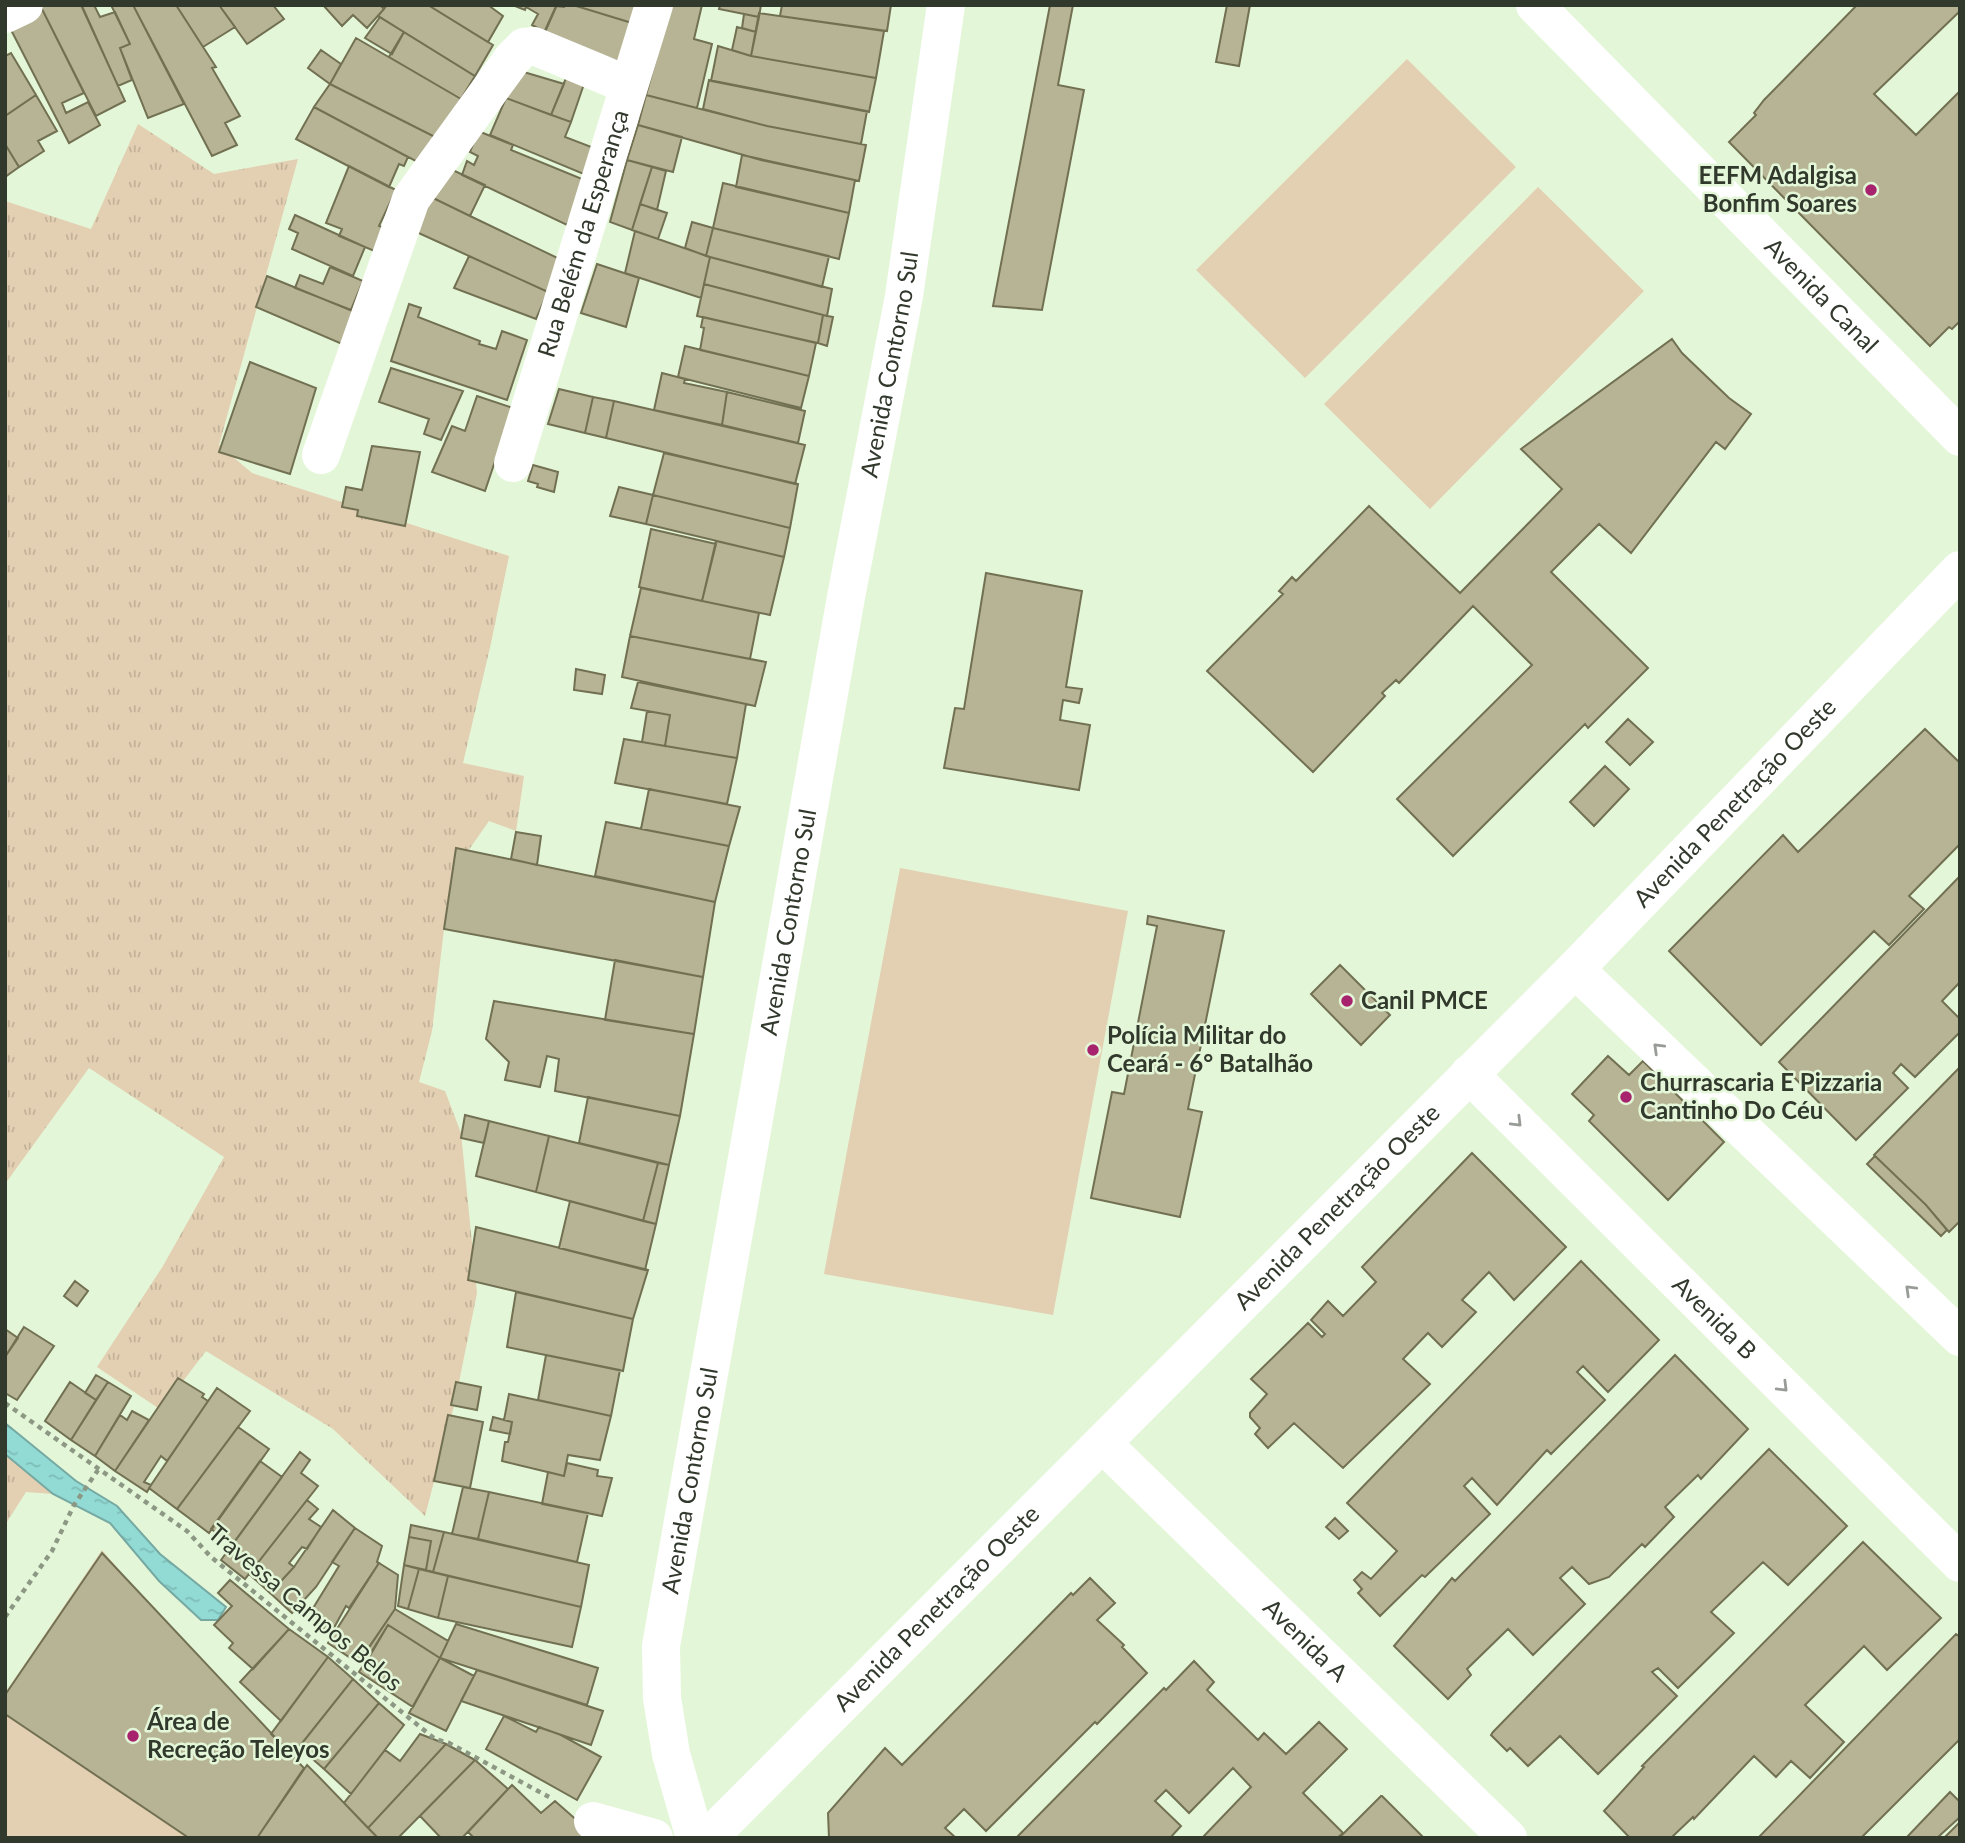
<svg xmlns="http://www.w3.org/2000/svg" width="1965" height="1843" font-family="Lato,sans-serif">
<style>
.grass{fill:url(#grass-tufts)}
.park{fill:#e3cfb2}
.water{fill:url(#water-ripples);stroke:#75a9a2;stroke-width:2}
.building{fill:#b6b494;stroke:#727052;stroke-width:2}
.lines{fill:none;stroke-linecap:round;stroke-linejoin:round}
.path{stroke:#8c9883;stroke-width:4.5;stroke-dasharray:5 5;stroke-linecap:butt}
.minor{stroke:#fff;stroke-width:38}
.oneway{stroke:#989c96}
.poi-dot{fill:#a7236e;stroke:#e4f6d8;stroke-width:2.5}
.labels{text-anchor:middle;stroke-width:5;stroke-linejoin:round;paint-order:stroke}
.poi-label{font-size:24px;font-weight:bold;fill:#31382c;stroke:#e4f6d8;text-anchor:start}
.street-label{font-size:24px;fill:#31382c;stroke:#e4f6d8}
</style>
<defs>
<pattern id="grass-tufts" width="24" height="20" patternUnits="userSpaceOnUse" patternTransform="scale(1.75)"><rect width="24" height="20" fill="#e3cfb2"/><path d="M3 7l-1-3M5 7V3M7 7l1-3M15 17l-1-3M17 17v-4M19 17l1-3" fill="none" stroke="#c3b299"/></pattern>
<pattern id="water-ripples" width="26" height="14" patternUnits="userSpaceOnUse" patternTransform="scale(1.75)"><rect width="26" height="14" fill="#92dad4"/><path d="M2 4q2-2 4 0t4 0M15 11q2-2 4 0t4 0" fill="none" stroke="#7ebcb6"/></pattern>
</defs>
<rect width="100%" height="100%" fill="#e4f6d8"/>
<!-- grass -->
<path class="grass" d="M138,124L214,174L298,159L219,445L252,473L509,556L491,643L463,763L524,776L516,831L489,821L461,861L446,912L432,1031L419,1082L445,1091L461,1133L477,1293L455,1402L425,1516L333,1429L206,1351L161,1410L97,1367L163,1266L224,1157L89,1068L5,1184V201L91,229Z
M5,1454L53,1494L26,1492L5,1525Z"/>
<!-- park -->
<path class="park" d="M1407,59L1516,167L1305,378L1196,270Z
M1538,187L1644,291L1430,509L1324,404Z
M900,868L1128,911L1053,1315L824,1274Z
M102,1550L297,1779L257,1838H5V1693Z"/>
<!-- water -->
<path class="water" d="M5,1423L76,1481L117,1506L160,1554L226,1607L218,1620H201L159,1581L110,1523L53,1494L5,1454Z"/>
<!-- building -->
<path class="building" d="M42,5H81L125,101L96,116L42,9Z
M94,5L100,17L115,12L130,44L120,48L132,80L118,86L82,6Z
M111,5H133L184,104L148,118L120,48L130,44Z
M133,5H176L216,67L212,68L240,116L225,123L237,145L212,156Z
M176,5H219L235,27L203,47Z
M219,5H273L284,19L247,44Z
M323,5H380L384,9L367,28L353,15L342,26Z
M387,5H428L493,45L475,76L378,16Z
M428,5H488L503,16L488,42Z
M557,5L545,32L532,25L538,14L526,7L525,10L515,6Z
M565,5H573L632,23L620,62L543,35L556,6L564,7Z
M573,5H637L632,23Z
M671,5H702L694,39L712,44L697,108L646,95Z
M720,5H761L759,17L719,9Z
M782,5H891L887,31L780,16Z
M1050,5H1073L1058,85L1084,90L1042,310L993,306Z
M1227,5H1250L1239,66L1216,62Z
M1857,5H1960V11L1874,94L1916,135L1960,91V321L1952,329L1949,327L1930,346L1729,142L1756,115L1754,113L1764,100Z
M42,9L84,93L62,103L66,113L88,102L100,125L69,143L8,24Z
M759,13L884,31L876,78L751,56Z
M744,14L759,17L756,32L742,28Z
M380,17L404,32L392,54L365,38Z
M737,27L756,32L751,56L732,50Z
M404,32L475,76L461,99L389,57Z
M356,38L461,99L439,139L330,84Z
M718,46L751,56L876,78L869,112L711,81Z
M321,50L341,64L330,84L308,68Z
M11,53L36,95L5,116V56Z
M517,70L564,84L551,115L506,98Z
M566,78L584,84L571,122L551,115Z
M709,80L867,111L861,144L767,126L703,109Z
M330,84L439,139L425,166L314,107Z
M36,95L57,131L38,141L44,151L19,167L5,144V116Z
M646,95L767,126L866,145L859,181L761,160L638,125Z
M506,98L571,122L565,137L594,148L586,175L490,135Z
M314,107L408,157L404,166L399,164L389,187L296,139Z
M638,125L682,137L673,172L627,160Z
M478,131L513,145L511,150L587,181L567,225L462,175L467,161L474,165L478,156L470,152Z
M5,144L19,167L5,177Z
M742,155L855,180L849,213L736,187Z
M627,160L652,167L632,230L610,222Z
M349,166L396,190L379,226L390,230L379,253L339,236L342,229L326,223Z
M446,167L485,185L470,216L431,197Z
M652,167L666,171L657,210L640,204Z
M723,183L849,213L839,259L713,228Z
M429,196L470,216L570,264L548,292L412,230Z
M640,204L667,213L658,239L632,230Z
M295,215L365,247L353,276L292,249L298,233L289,229Z
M692,222L713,228L706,256L685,248Z
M713,228L829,256L822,287L706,256Z
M635,231L710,257L701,298L625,273Z
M469,256L548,292L536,319L454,288Z
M710,257L832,289L827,316L704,284Z
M597,264L639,278L626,327L581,313Z
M330,267L363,281L351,310L295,288L300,275L323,284Z
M267,276L355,312L342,344L256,307Z
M704,284L823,315L818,343L697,316Z
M409,304L421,308L418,317L480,341L479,344L496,349L502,331L527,340L507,400L391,361Z
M823,315L833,317L827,346L818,343Z
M703,317L816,343L809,376L700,350L704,328L701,327Z
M1672,339L1682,353L1729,398L1751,414L1725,449L1716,442L1631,553L1599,524L1551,572L1648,668L1588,728L1585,724L1453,856L1397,799L1532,665L1473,606L1399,683L1396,680L1382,693L1385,696L1313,772L1207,671L1283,594L1279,591L1292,577L1296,581L1369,506L1460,593L1562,489L1521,449Z
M685,346L809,376L801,408L678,377Z
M250,362L316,388L290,474L219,452Z
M391,368L463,391L441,440L424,434L429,419L379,402Z
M662,373L685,379L684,383L727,392L722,425L654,410Z
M559,389L593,397L585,433L548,424Z
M727,392L805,411L798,443L722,425Z
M477,396L513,408L485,491L432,472L452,426L465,431Z
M593,397L614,401L606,438L585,433Z
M614,401L805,445L795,484L606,438Z
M372,446L420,452L405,526L357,516L358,510L342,507L346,487L362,490Z
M664,453L798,484L790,528L653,495Z
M533,465L558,472L554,492L537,487L538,484L528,481Z
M619,487L653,495L646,524L610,516Z
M653,495L790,528L784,557L646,524Z
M651,529L716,544L702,601L639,587Z
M716,541L784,557L770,615L702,601Z
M986,573L1082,591L1066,687L1082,689L1079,703L1063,700L1060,720L1090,725L1079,790L944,768L955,708L964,709Z
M641,588L759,613L750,659L630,636Z
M630,636L766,662L755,706L622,677Z
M576,669L605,675L602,694L574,690Z
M638,682L746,704L737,758L665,746L670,715L631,708Z
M647,711L670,715L665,746L642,742Z
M1628,719L1653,742L1630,765L1606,742Z
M1925,729L1960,763V844L1909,896L1924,909L1889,945L1874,931L1761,1045L1669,951L1783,835L1798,852Z
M624,739L737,758L727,804L615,783Z
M1605,766L1629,789L1594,826L1570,802Z
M649,789L740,807L729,846L641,829Z
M606,822L729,846L715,902L595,876Z
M516,832L541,836L537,865L511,859Z
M456,848L715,902L703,977L444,929Z
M1960,876V982L1942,1001L1960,1019V1032L1915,1077L1901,1064L1893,1073L1908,1088L1856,1140L1779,1062Z
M1148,916L1224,931L1188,1109L1202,1112L1180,1217L1091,1198L1112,1092L1124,1094L1157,926L1147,924Z
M615,960L703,977L694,1034L605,1020Z
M1340,965L1390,1015L1361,1045L1311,994Z
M494,1001L694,1034L680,1116L555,1091L559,1059L547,1056L540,1087L505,1080L509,1062L486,1039Z
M1608,1056L1629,1075L1643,1061L1724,1142L1668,1200L1589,1121L1594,1115L1572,1094Z
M1960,1067V1221L1949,1232L1926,1205L1874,1155Z
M588,1097L680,1116L669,1165L579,1143Z
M465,1115L489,1121L484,1143L461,1138Z
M489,1121L549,1136L536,1192L476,1176Z
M549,1136L658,1163L643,1221L536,1192Z
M1472,1153L1566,1247L1514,1300L1489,1272L1462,1300L1476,1312L1442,1347L1428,1333L1403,1359L1430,1384L1343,1468L1294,1423L1268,1448L1255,1434L1260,1428L1250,1417V1413L1267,1394L1251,1379L1308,1323L1322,1337L1325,1334L1311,1320L1328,1301L1343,1316L1376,1282L1362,1267Z
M1875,1156L1926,1205L1947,1230L1941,1236L1867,1164Z
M658,1163L669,1165L656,1224L643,1221Z
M570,1201L656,1224L645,1270L559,1248Z
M476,1227L648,1270L633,1319L468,1280Z
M1581,1261L1659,1340L1608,1392L1583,1366L1577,1372L1605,1400L1551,1454L1547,1450L1497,1505L1472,1478L1464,1486L1490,1514L1425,1577L1422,1575L1380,1616L1358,1593L1362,1589L1354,1580L1362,1572L1371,1579L1397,1551L1347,1503Z
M75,1281L88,1291L77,1306L64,1296Z
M516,1292L633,1319L623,1371L507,1347Z
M24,1327L54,1346L17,1400L5,1393V1357Z
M5,1329L18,1338L5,1357Z
M546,1355L620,1370L611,1416L538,1400Z
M1675,1355L1748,1429L1701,1479L1698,1475L1665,1507L1674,1517L1645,1547L1642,1544L1609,1577L1589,1584L1572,1567L1560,1578L1585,1604L1533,1655L1508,1629L1467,1669L1471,1675L1448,1699L1394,1646L1452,1578L1455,1581Z
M96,1375L108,1382L96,1400L85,1393Z
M178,1378L204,1394L202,1397L208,1401L167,1461L161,1456L144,1482L151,1485L147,1492L115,1471Z
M70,1382L96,1400L71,1440L45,1421Z
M108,1382L131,1396L95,1456L71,1440Z
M456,1382L481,1387L477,1410L451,1405Z
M217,1388L250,1411L177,1509L149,1488Z
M509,1394L611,1416L600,1460L568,1455L564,1476L502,1461L505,1442H508L512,1422L504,1420Z
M132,1411L149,1420L115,1471L95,1456L120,1415L127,1420Z
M448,1415L483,1422L470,1488L434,1481Z
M493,1417L512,1422L510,1434L490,1430Z
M238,1427L269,1449L209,1533L177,1509Z
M1769,1449L1847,1526L1788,1585L1763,1562L1711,1612L1734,1633L1678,1688L1658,1668L1652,1672L1677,1696L1598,1774L1560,1736L1528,1766L1510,1748L1507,1751L1491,1735L1493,1732Z
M300,1452L310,1460L301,1473L318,1486L245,1579L221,1560Z
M260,1461L282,1477L233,1544L211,1529Z
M567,1463L598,1470L597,1476L612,1478L602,1516L542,1504L548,1472L564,1476Z
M463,1487L489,1492L478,1539L452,1534Z
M489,1492L588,1513L577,1562L478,1539Z
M307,1500L318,1509L309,1519L321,1527L307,1549L302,1547L289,1563L294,1567L270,1593L249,1574Z
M333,1510L355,1528L316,1587L292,1613L270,1593L294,1567Z
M1335,1518L1348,1531L1339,1539L1326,1527Z
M411,1525L444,1532L433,1572L426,1570L431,1541L409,1537Z
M355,1528L382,1546L377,1562L379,1563L349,1608L346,1606L331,1633L307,1618L339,1566L332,1562Z
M444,1532L589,1565L581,1607L433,1572Z
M409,1537L431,1541L426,1570L404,1565Z
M1863,1542L1941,1618L1887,1670L1864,1646L1805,1705L1844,1742L1810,1778L1791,1761L1776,1777L1754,1756L1694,1819L1693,1817L1671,1838H1630L1604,1811L1644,1767L1642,1766Z
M102,1553L304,1768L257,1838H189L5,1714V1695Z
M379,1563L398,1575L395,1609L358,1663L328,1643Z
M404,1565L419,1569L408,1609L398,1606Z
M419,1569L448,1576L438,1618L408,1609Z
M448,1576L581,1607L572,1647L438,1618Z
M1090,1578L1115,1603L1097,1620L1124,1645L1122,1647L1147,1673L1097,1724L1095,1722L986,1831L964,1809L945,1828L956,1838H829L828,1813L885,1748L902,1765L1071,1593L1073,1595Z
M230,1580L289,1629L253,1669L229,1648L233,1643L214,1625L232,1606L218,1593Z
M395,1609L448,1641L440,1658L388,1625L365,1664L360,1661Z
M456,1624L598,1668L587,1705L440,1658Z
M388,1625L440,1658L413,1707L359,1672Z
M289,1629L328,1657L281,1721L240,1682Z
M1956,1634L1960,1637V1739L1861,1838H1758Z
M328,1657L353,1679L292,1756L271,1734Z
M440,1658L474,1676L446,1731L409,1713Z
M1194,1661L1214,1682L1207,1690L1258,1740L1264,1733L1286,1754L1319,1722L1347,1749L1303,1793L1343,1833L1337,1838H1202L1251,1787L1233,1768L1189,1813L1166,1790L1155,1801L1181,1826L1170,1838H1016L1164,1688L1166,1690Z
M477,1670L603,1711L591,1745L461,1701Z
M353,1679L379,1703L324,1769L299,1747Z
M379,1703L404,1725L351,1794L324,1769Z
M504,1716L536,1732L539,1727L561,1735L601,1757L577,1800L486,1749Z
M420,1734L446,1744L368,1828L344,1803L385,1750L400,1761Z
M446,1744L475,1760L398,1838H378L368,1828Z
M475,1760L508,1789L462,1838H441L420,1816Z
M307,1765L318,1776L378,1838H257Z
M512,1785L541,1813L555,1801L597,1838H474L468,1832Z
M1950,1792L1960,1802V1817L1937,1838H1906Z
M1381,1796H1382L1424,1838H1342L1341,1836Z
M1960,1822V1838H1944Z"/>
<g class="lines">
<!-- path -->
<path class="path" d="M5,1403L187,1531L211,1557L435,1739L449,1743L549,1797
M5,1617L52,1551L74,1505L98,1470"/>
<!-- minor -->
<g class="minor">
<path id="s1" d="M1535,5L1960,437"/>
<path d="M5,14L24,5"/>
<path d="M321,455L411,199L513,58L524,47L534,46L628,85"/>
<path id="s2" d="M513,463L654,5"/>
<path d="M1575,969L1960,1337"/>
<path id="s3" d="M1469,1074L1960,1563"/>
<path id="s4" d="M1103,1444L1508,1838"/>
<path d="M593,1821L654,1838"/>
<path id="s5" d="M695,1838L671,1754L662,1698L661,1646L846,597L904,296L946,5"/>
<path id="s6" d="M708,1838L1575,969L1960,570"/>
</g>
</g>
<!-- one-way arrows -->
<defs><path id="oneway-chevron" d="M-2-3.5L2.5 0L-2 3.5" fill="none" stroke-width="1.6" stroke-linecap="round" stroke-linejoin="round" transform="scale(1.75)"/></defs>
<g class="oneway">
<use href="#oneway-chevron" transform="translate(1658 1048) rotate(-136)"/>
<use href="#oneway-chevron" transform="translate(1517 1122) rotate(45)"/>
<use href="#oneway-chevron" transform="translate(1910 1290) rotate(-136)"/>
<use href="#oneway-chevron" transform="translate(1783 1387) rotate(45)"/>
</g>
<!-- markers -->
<g class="poi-dot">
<circle cx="1871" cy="190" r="7"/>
<circle cx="1347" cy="1001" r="7"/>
<circle cx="1093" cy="1050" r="7"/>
<circle cx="1626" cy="1097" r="7"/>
<circle cx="133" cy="1736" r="7"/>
</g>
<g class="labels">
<!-- poi labels -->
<g class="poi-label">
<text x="1857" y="184" text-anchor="end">EEFM Adalgisa<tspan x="1857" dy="28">Bonfim Soares</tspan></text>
<text x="1361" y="1009">Canil PMCE</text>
<text x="1107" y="1044">Polícia Militar do<tspan x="1107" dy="28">Ceará - 6° Batalhão</tspan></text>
<text x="1640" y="1091">Churrascaria E Pizzaria<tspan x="1640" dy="28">Cantinho Do Céu</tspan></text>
<text x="147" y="1730">Área de<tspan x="147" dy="28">Recreção Teleyos</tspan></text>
</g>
<!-- street labels -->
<g class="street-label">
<text dy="8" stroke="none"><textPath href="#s2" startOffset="240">Rua Belém da Esperança</textPath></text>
<text dy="8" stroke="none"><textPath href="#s1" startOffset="408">Avenida Canal</textPath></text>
<text dy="8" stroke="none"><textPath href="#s5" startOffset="1498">Avenida Contorno Sul</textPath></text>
<text dy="8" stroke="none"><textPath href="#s6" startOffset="1458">Avenida Penetração Oeste</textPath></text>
<text dy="8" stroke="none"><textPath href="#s5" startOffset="931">Avenida Contorno Sul</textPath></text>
<text dy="8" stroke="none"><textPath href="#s6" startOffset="891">Avenida Penetração Oeste</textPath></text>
<text dy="8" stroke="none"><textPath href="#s3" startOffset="346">Avenida B</textPath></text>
<text dy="8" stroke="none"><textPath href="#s5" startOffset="364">Avenida Contorno Sul</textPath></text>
<text transform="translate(305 1608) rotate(40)" y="8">Travessa Campos Belos</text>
<text dy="8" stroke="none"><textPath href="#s6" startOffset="324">Avenida Penetração Oeste</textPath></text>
<text dy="8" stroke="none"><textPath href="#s4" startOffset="282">Avenida A</textPath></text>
</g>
</g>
<!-- border -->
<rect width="1965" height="1843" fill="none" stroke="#31382c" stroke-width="14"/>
</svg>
